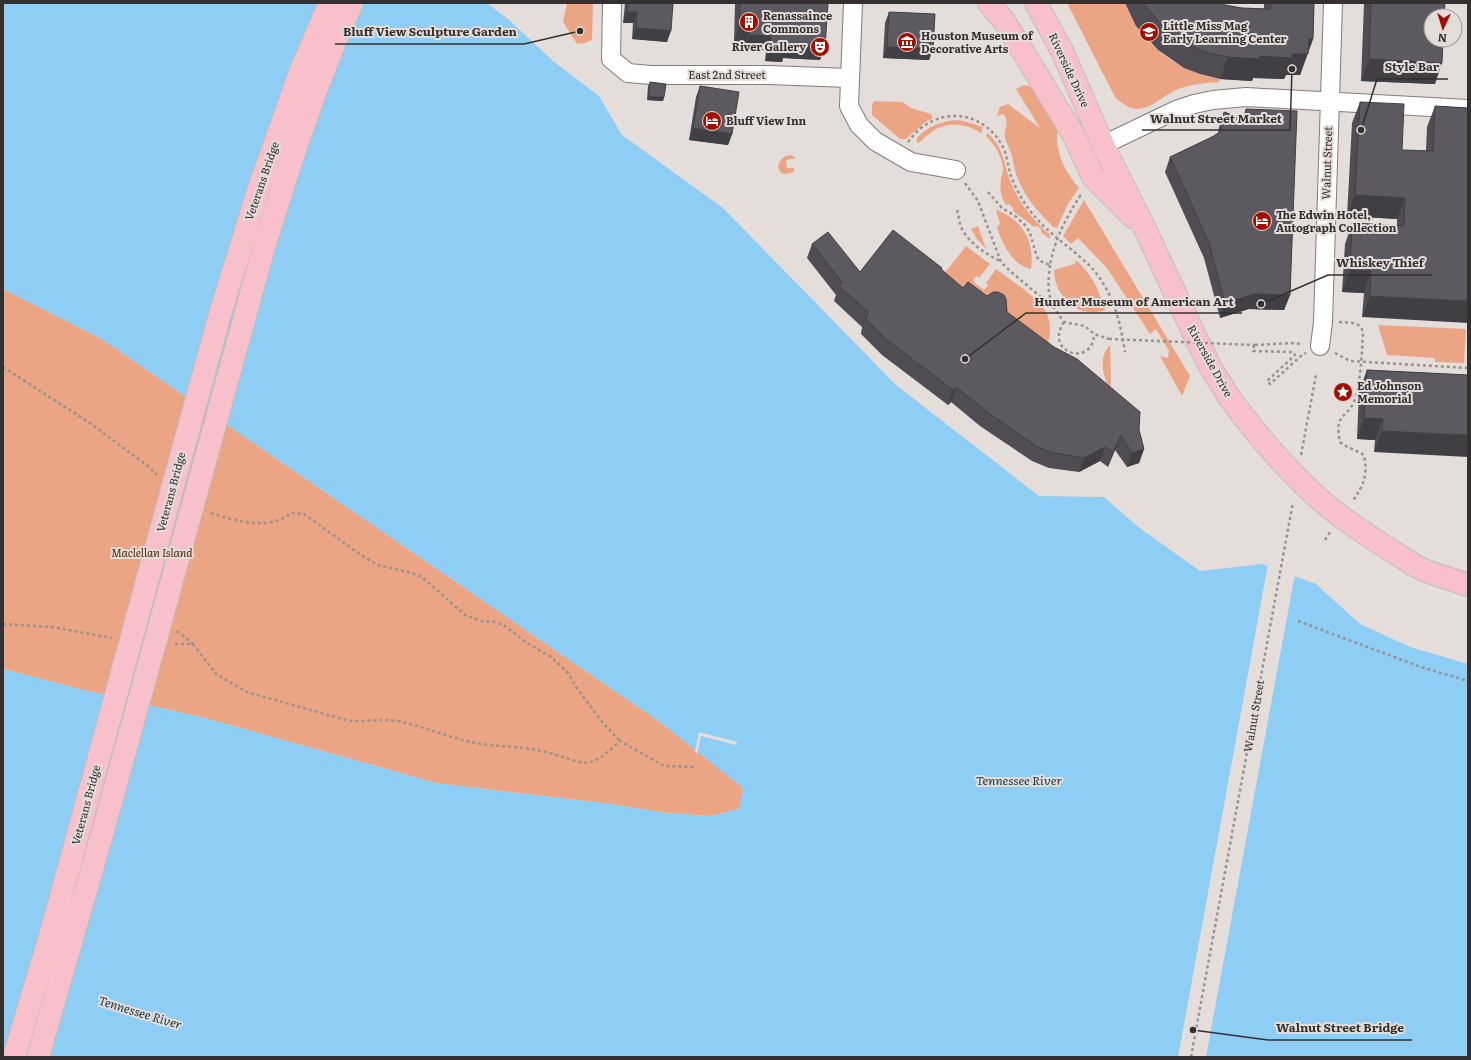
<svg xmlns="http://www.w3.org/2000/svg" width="1471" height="1060" font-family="Literata,serif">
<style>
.green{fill:#eca584}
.water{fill:#8ecef5}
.pier{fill:#e4ddd9}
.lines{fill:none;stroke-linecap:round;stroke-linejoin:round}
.minor-casing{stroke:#837c79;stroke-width:20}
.major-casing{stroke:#bebdbc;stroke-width:24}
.path{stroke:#989390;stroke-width:2.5;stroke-dasharray:3 3;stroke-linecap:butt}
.minor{stroke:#fff;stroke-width:18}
.major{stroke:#f8c0ca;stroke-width:22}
.major-bridge-casing{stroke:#bebdbc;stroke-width:24;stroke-linecap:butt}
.path-bridge{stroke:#989390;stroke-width:2.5;stroke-dasharray:3 3;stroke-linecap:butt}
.major-bridge{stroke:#f8c0ca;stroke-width:22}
.wall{fill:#4f4d53}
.shaded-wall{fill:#403f43}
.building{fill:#5c5a60;stroke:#403f43}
.labels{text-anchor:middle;stroke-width:4;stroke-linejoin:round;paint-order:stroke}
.poi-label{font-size:11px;font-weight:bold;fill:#33302f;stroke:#e4ddd9;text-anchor:start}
.street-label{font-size:11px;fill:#33302f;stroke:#e4ddd9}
.park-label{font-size:11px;font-style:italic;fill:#562509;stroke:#e4ddd9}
.water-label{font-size:12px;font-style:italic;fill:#0e3347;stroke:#e4ddd9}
.leader{fill:none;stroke:#33302f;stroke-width:1.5}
.callout-dot{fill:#33302f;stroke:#e4ddd9;stroke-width:1.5}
.callout-label{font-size:12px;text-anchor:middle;font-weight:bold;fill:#33302f;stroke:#e4ddd9;stroke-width:4;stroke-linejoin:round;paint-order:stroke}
</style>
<rect width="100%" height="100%" fill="#e4ddd9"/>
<!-- green -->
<path class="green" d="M567,3H593L592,40L585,43L577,44L563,22Z
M1067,3H1125C1144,46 1174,70 1220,79L1219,82C1206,83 1193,84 1181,88C1155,98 1142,124 1115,97Z
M1024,85L1037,88C1041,96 1056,116 1057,123C1058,128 1057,134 1057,139C1058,158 1067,174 1079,188L1068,204L1057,228L1053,227C1038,212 1023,195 1016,174C1014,168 1013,161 1012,156C1010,150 1007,144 1005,138C1003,129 1011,123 1003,114L997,116L1000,107L1008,104L1040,128L1016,89Z
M874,101L902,102L911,108L931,114L933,118L924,123L906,139H900L872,115V105Z
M956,120L964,121L983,127L981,133C958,119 938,122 919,143L917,142V138C928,126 940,122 956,120Z
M988,133C1005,150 1003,163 1011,183C1020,205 1034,220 1050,235V239L1041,232V229L1037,226L1034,227L1013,211V208L1009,204L1006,205C1000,196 1000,188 1001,178C1002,175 1003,172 1003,169C1002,156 995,145 986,136Z
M791,155L796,158L786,160L787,168H794V172L785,174L781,173L778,167C780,159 783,156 791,155Z
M1084,200L1190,376L1182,396L1160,356L1168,358L1169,351L1156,329L1150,334L1107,268L1078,238L1071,244L1063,236Z
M996,210C1023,219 1035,243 1031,269C1014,267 1001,242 997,227L1000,224Z
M978,226L986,249L977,239L971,229Z
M966,246L990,264L979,278L977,276L973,280L975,283L984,290L988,285L986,283L996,269C1009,279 1039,298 1046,312C1051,321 1051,333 1048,343L937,283Z
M1076,260C1093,277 1098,287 1105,310C1077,319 1055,297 1054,270L1075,264Z
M3,289L102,339L660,722L744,788L739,809L711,816L666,813L611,804L436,783L209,719L84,690L3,669Z
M1378,325L1466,329L1464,363L1435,362V358L1387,355Z
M1110,345L1111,386L1108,385C1102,373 1099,356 1110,345Z"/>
<!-- water -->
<path class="water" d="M3,3H487L508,19L553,61L599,96L622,135L723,208L896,385L1039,496L1104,497L1137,526L1200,571L1262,564L1316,584L1360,624L1410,647L1468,664V1057H3V669L84,690L209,719L436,783L611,804L666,813L711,816L739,809L743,788L660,722L102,339L3,289Z"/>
<!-- pier -->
<path class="pier" d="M1268,564L1295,574L1206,1057H1178Z
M699,732L737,742L736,745L701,736L697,754L695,752Z"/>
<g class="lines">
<defs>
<path id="minor" d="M612,3L611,59L628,73L651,75H769L849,78
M853,3L849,106L859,125L875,141L911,162L956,170
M1103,145L1176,110L1194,104L1213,100L1246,97L1468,109
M1320,346L1323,322L1333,3"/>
<path id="major" d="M989,3L1004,21L1033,68L1073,134L1093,177L1133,217
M1036,3L1063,53L1103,145L1145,229L1196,338L1211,368L1229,397
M1414,565L1426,571L1468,585"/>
</defs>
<!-- minor casing -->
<use href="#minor" class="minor-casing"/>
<!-- major casing -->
<use href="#major" class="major-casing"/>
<!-- path -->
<path class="path" d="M908,142C912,137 916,132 921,128C950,106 986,115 1003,147C1007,155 1008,165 1010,173C1015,188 1025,206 1036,218C1051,235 1071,248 1088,264C1112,288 1120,320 1125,352
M965,183L978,201L1001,262L1010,271L1054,308
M988,192L1002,208L1015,216L1026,226L1030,233L1037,257L1040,261L1050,265C1055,238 1067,216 1082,193
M957,210C959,216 959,223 962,229C969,243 986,254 1000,261
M1050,265C1047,292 1047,299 1064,322L1085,326L1094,334L1109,339
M1064,322C1043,353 1093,368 1094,334
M1339,322C1349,323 1360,321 1363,332C1362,353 1361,375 1356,396C1350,419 1333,411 1340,442C1347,448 1356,450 1364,455C1368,475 1364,485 1352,502
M1254,345L1253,351L1293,352L1295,355L1267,381L1270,384L1302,355L1306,353
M1255,345L1292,343L1303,344
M1335,353L1350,361L1468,368
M3,367L90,423L149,467L157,475
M211,513C235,521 269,531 291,513L304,514L358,553L378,565L412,573L422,577L465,615L481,621L495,622L505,626L527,643L551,657L568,673L576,687L603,723L620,741
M1325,540L1330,532
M1298,621L1421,667L1468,681
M3,624L52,627L112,638
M177,631L193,644
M175,644H193L216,674L247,692L346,720C363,723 381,718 398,721C426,727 452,739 481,744C495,746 509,746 523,748C543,750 563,757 582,763C598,763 609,751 620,741L664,766L694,767"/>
<!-- minor -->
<use href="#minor" class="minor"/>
<!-- major -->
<use href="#major" class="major"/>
<defs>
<path id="major-bridge" d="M1229,397C1255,433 1285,468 1318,498C1348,524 1381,544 1414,565
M14,1057L51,933L220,314L259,188L301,70L330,3
M38,1057L103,831L262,254C288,169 315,84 352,3"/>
</defs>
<!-- major-bridge casing -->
<use href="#major-bridge" class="major-bridge-casing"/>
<!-- path-bridge -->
<path class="path-bridge" d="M1109,339L1255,345
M1301,455L1316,375
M1191,1057L1293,502"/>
<!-- major-bridge -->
<use href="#major-bridge" class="major-bridge"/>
</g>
<!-- wall -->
<path class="wall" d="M625,3H673L667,42L632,39L633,23H623Z
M735,3H828L820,60L783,58L782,62L765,61L766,50L744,49V45L737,44V42H734Z
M1125,3H1221L1225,5L1242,8L1264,9V3H1314L1313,39L1300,75H1286L1284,79L1253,78L1252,81L1220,79L1200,74L1184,68L1158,50L1136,26Z
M1364,3H1445L1435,84L1361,81Z
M889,12L933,49L929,60L883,58L885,23Z
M650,82L664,97L663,101L647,100L648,86Z
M700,86L732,134L728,145L689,140L696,97Z
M1360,102L1402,150L1426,151L1427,127L1435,106L1468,108L1362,317L1364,293L1342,292L1345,244L1352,223L1397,225V219L1347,216L1352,123Z
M1246,109L1290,295L1284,310L1249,309L1220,318L1204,258L1165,172L1170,157L1214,136L1218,133L1219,127L1224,112L1242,119Z
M812,244L860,272L942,268L941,270L963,288L1007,312L1139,430L1144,449L1139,463L1127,467L1115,450L1108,467L1100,461L1079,472L1049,468L1032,461L980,426L951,402L948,405L882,355L861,334L862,327L834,301L836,295L807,258Z
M1367,370L1468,375L1374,452L1375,440L1357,439L1359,391Z"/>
<!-- shaded-wall -->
<path class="shaded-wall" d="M627,12H637L633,23H623Z
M636,28L671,31L667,42L632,39Z
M739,28H742L737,42H734Z
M742,31H749L744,45L737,44Z
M749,35L771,36L766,50L744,49Z
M1309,39H1313L1300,75H1286L1284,79L1253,78L1252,81L1220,79L1228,57L1292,54Z
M787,44L825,47L820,60L783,58L782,62L765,61L770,48Z
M887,47L933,49L929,60L883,58Z
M1369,59L1442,63L1435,84L1361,81Z
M649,97H664L663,101L647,100Z
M693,128L732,134L728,145L689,140Z
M1355,195L1405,198L1397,219L1347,216Z
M1350,270L1371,271L1364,293L1342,292Z
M1254,294L1290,295L1284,310L1249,309L1220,318L1225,303Z
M1370,296L1468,301V323L1362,317Z
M956,387L951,402L948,405L953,390Z
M1364,418L1383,419L1375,440L1357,439Z
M1382,431L1468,435V457L1374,452Z
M1121,435L1115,450L1108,467L1113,452Z
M1105,447L1100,461L1079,472L1084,458Z
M1144,449L1139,463L1127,467L1132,453Z"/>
<!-- building -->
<path class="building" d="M628,3H673L671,31L636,28L637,12H627Z
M740,3H828L825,47L787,44V48H770L771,36L749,35V31H742V28H739Z
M1143,3H1221L1225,5L1242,8L1270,9L1271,3H1314L1313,39H1309L1308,54H1292V58L1260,56L1259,59L1228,57L1208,53L1191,46L1165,29Z
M1371,3H1445L1444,16H1431V40H1443L1442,63L1369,59Z
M889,12L935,14L933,49L887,47Z
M650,82L666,84L664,97H649Z
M700,86L739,92L732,134L693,128Z
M1360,102L1404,104L1402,150L1433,151L1435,106L1468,108V301L1370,296L1371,271L1350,270L1352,223L1404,226L1405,198L1355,195Z
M1246,109L1297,111L1290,295L1254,294L1225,303L1209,243L1170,157L1214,136L1221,131L1224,112L1246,120Z
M893,230L942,268L941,269L963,288L968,282L987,296L993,292H998L1004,295L1006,299L1007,312L1054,347L1077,359L1140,412L1139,430L1144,449L1132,453L1121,435L1113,452L1105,447L1084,458L1054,453L1037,447L986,411L956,387L953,390L887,340L866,319L868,312L839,286L842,282L812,244L828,232L860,272Z
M1367,370L1468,375V435L1382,431L1383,419L1364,418Z"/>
<!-- icons -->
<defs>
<symbol id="building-disc" viewBox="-11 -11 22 22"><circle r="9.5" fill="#a30e00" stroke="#e4ddd9"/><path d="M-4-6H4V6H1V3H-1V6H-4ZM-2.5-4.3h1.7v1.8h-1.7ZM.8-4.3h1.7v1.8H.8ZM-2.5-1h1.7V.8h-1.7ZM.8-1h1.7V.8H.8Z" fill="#fff"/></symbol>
<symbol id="school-disc" viewBox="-11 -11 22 22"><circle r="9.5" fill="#a30e00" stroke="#e4ddd9"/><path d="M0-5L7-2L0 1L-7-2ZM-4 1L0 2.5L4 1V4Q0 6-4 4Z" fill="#fff"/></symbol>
<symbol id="museum-disc" viewBox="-11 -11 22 22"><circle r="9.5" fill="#a30e00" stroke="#e4ddd9"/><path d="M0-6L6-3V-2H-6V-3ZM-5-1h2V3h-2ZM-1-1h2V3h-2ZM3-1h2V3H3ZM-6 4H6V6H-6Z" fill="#fff"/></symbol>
<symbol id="theatre-disc" viewBox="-11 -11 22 22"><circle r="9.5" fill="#a30e00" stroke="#e4ddd9"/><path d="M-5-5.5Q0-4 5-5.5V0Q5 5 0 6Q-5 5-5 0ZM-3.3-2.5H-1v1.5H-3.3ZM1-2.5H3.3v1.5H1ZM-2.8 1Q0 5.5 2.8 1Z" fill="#fff"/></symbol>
<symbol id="hotel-disc" viewBox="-11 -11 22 22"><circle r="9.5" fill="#a30e00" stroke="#e4ddd9"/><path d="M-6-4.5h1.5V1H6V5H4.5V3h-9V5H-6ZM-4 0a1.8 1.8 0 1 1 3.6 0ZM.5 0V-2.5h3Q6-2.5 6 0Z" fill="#fff"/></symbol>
<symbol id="sight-disc" viewBox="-11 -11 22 22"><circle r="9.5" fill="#a30e00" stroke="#e4ddd9"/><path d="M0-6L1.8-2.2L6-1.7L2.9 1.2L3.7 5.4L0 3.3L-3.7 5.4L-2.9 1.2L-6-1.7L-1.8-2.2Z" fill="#fff"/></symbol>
</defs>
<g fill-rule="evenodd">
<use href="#building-disc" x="738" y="11" width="22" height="22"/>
<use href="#school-disc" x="1138" y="21" width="22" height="22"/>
<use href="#museum-disc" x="896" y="31" width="22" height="22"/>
<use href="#theatre-disc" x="809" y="36" width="22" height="22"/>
<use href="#hotel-disc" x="701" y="110" width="22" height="22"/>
<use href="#hotel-disc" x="1251" y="210" width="22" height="22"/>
<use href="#sight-disc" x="1332" y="381" width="22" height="22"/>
</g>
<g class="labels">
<!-- poi labels -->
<g class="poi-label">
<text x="763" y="20">Renassaince<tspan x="763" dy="13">Commons</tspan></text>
<text x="1163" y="30">Little Miss Mag<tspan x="1163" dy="13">Early Learning Center</tspan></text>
<text x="921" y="40">Houston Museum of<tspan x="921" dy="13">Decorative Arts</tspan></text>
<text x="806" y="51" text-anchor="end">River Gallery</text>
<text x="726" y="125">Bluff View Inn</text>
<text x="1276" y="219">The Edwin Hotel,<tspan x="1276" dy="13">Autograph Collection</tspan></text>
<text x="1357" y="390">Ed Johnson<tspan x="1357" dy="13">Memorial</tspan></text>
</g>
<!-- street labels -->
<g class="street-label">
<text transform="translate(1069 70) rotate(65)" y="4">Riverside Drive</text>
<text x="727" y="79">East 2nd Street</text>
<text transform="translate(1327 163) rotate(-88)" y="4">Walnut Street</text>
<text transform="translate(262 181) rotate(-71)" y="4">Veterans Bridge</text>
<text transform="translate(1210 361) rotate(61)" y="4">Riverside Drive</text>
<text transform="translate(171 492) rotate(-75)" y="4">Veterans Bridge</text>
<text transform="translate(1254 716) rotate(-80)" y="4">Walnut Street</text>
<text transform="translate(86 805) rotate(-75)" y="4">Veterans Bridge</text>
</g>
<!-- park labels -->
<g class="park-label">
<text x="152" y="557">Maclellan Island</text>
</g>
<!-- water labels -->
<g class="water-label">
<text x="1019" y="785">Tennessee River</text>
<text transform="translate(140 1013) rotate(17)" y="4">Tennessee River</text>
</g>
</g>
<!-- callouts -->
<path class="leader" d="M580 31L524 44H335M1361 130L1377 79H1448M1292 69L1290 130H1142M1261 304L1328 275H1432M965 359L1026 313H1242M1193 1030L1268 1040H1412"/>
<g class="callout-dot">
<circle cx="580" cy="31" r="4"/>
<circle cx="1361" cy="130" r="4"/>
<circle cx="1292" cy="69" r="4"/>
<circle cx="1261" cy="304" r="4"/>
<circle cx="965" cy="359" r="4"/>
<circle cx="1193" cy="1030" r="4"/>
</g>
<g class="callout-label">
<text x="430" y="36">Bluff View Sculpture Garden</text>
<text x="1412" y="71">Style Bar</text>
<text x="1216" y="123">Walnut Street Market</text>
<text x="1380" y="267">Whiskey Thief</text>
<text x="1134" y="306">Hunter Museum of American Art</text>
<text x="1340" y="1032">Walnut Street Bridge</text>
</g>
<!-- border -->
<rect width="1471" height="1060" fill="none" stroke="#33302f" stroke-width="8"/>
<!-- north arrow -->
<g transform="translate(1443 28) rotate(184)"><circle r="19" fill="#e4ddd9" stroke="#9d9895"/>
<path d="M0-3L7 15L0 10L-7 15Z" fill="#a30e00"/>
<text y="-6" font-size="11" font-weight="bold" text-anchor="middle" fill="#33302f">N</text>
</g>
</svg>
